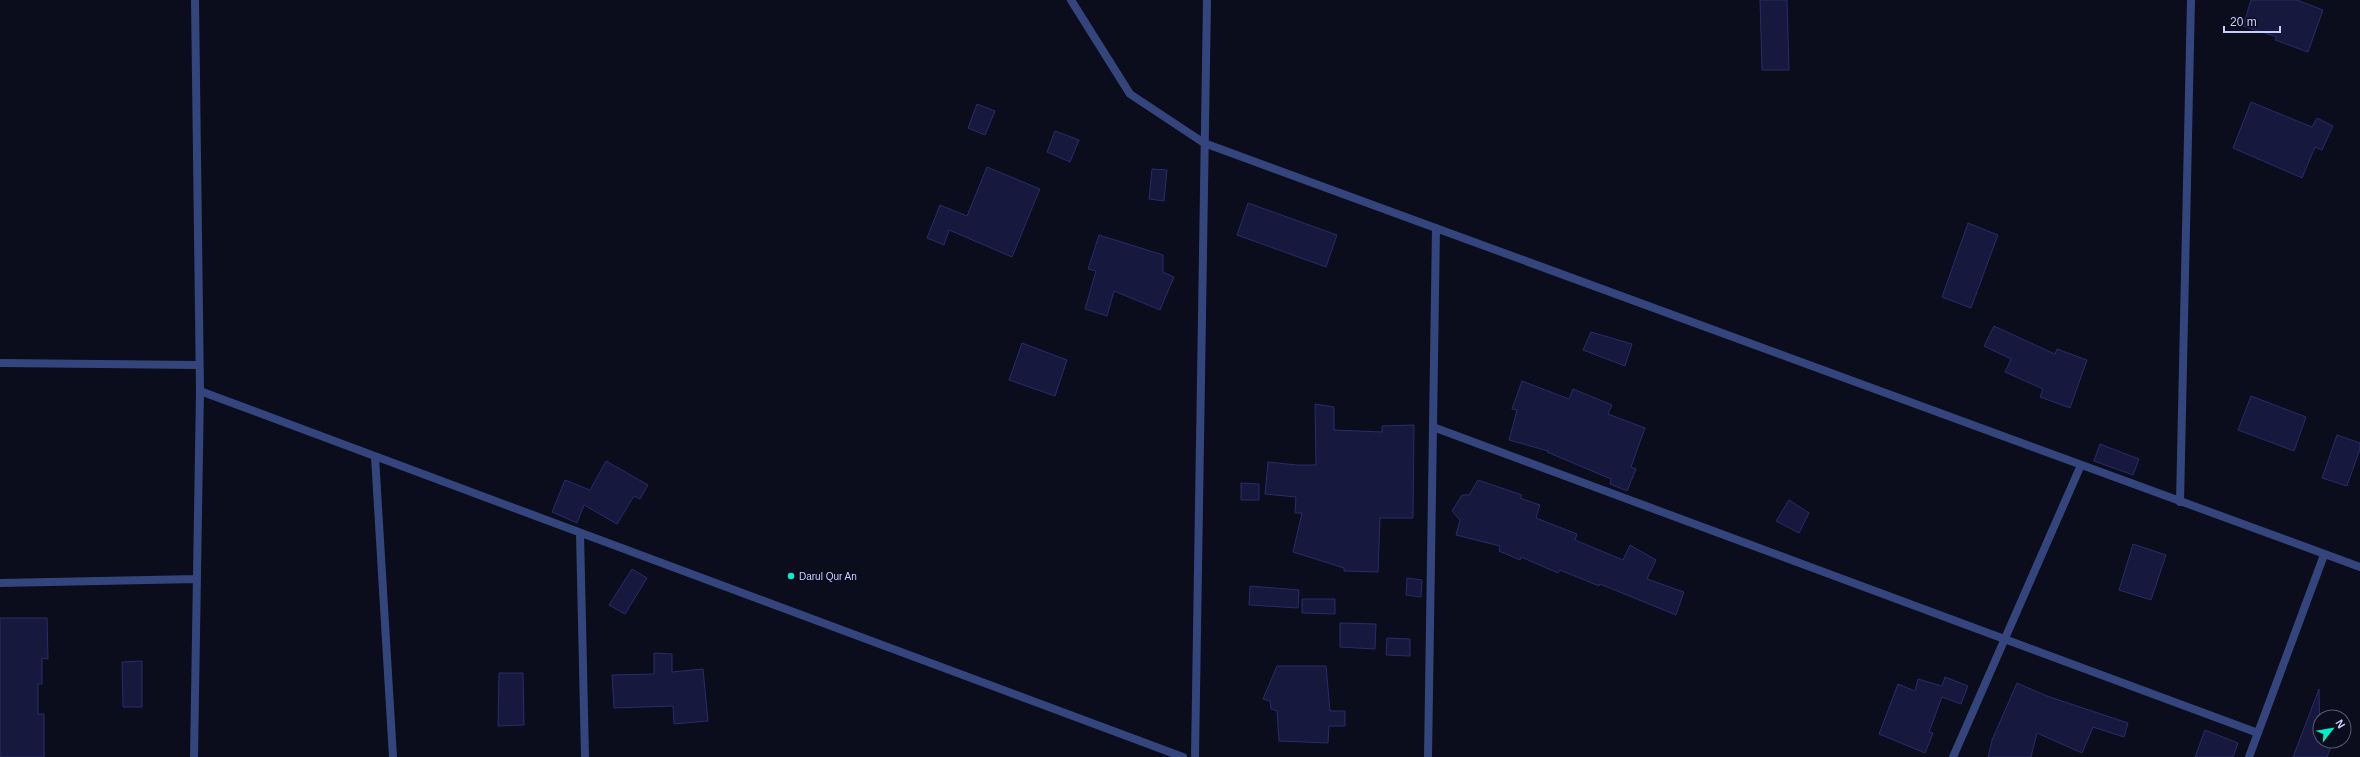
<svg xmlns="http://www.w3.org/2000/svg" width="2360" height="757" font-family="Helvetica,sans-serif">
<style>
.building{fill:#16193d;stroke:#282c6a}
.lines{fill:none;stroke-linecap:round;stroke-linejoin:round}
.minor{stroke:#34457d;stroke-width:8}
.poi-dot{fill:#00f1c9;stroke:#0b0c1c;stroke-width:1.5}
.labels{text-anchor:middle;stroke-width:4;stroke-linejoin:round;paint-order:stroke}
.poi-label{font-size:10px;fill:#c6ceff;stroke:#0b0c1c;text-anchor:start}
</style>
<rect width="100%" height="100%" fill="#0b0c1c"/>
<!-- building -->
<path class="building" d="M1760,0H1787L1789,70H1762Z
M2251,0H2297L2323,10L2308,52L2275,40L2277,37L2243,26Z
M2251,102L2312,127L2317,118L2333,126L2322,150L2315,147L2302,178L2233,148Z
M977,104L995,111L985,135L968,128Z
M1055,131L1079,140L1070,162L1047,152Z
M987,167L1040,189L1012,257L949,230L944,245L927,238L940,205L967,216Z
M1152,169L1167,170L1164,201L1149,199Z
M1248,203L1337,235L1326,267L1237,235Z
M1968,223L1998,235L1971,308L1942,297Z
M1099,235L1163,255V272L1174,277L1160,310L1114,291L1107,316L1085,309L1096,271L1088,269Z
M1994,326L2055,354L2057,349L2087,360L2070,408L2040,397L2043,389L2005,372L2011,359L1984,346Z
M1591,332L1632,344L1625,366L1583,350Z
M1022,343L1067,360L1055,396L1009,380Z
M1522,381L1569,399L1573,389L1612,405L1608,414L1645,428L1631,467L1636,469L1627,491L1610,484L1611,479L1547,452L1548,451L1509,440L1517,410L1512,409Z
M2251,396L2306,417L2294,451L2238,430Z
M1315,404L1334,407V430L1382,432V426L1414,425L1413,518H1380L1378,572L1344,571V568L1293,552L1302,513H1295L1296,497L1265,494L1268,462L1297,465H1316Z
M2337,435L2360,443V449L2347,486L2322,478Z
M2100,444L2139,459L2133,475L2094,461Z
M606,461L648,485L640,499L634,496L617,524L584,505L577,523L552,512L565,480L590,490Z
M1478,480L1522,495L1520,498L1540,505L1536,518L1577,534L1575,540L1623,560L1630,545L1656,560L1647,579L1684,592L1676,615L1600,584L1599,586L1560,570L1558,573L1521,557L1520,560L1499,551L1500,546L1456,535L1460,520L1452,511L1462,495H1469Z
M1241,483L1259,484V500H1241Z
M1789,500L1809,513L1799,533L1776,521Z
M2133,544L2166,555L2151,600L2119,590Z
M632,569L647,578L625,614L609,605Z
M1407,578L1422,580L1421,597L1406,595Z
M1250,586L1299,590L1298,608L1249,605Z
M1302,599H1335V614L1302,613Z
M0,618H47L48,659L42,658V684H38V714H44V757H0Z
M1340,623L1376,624L1375,649L1340,647Z
M1387,638L1410,639V656L1386,655Z
M654,653L672,654V672L703,669L708,721L674,724L673,706L614,708L612,675L654,674Z
M142,661V707H123L122,662Z
M1277,666H1326L1330,711H1345V726H1329L1328,743L1279,741L1277,711L1271,709L1270,701L1263,699Z
M499,673H523L524,725L498,726Z
M1945,677L1968,686L1961,704L1942,697L1929,732L1933,733L1925,753L1879,734L1898,684L1915,691L1918,679L1942,686Z
M2017,683L2047,696L2128,723L2124,737L2093,727L2082,753L2037,733L2031,757H1988L1992,740Z
M2319,689L2320,741H2333L2327,757H2293Z
M2205,730L2238,743L2233,757H2195Z"/>
<g class="lines">
<!-- minor -->
<path class="minor" d="M1071,0L1130,94L1204,143L2360,567
M0,363L199,365
M200,391L1183,757
M1433,427L2258,733
M375,457L393,757
M2180,502L2191,0
M580,533L585,757
M0,583L197,579
M194,757L200,391L195,0
M1195,757L1207,0
M1428,757L1436,228
M1953,757L2081,465
M2249,757L2324,555"/>
</g>
<!-- markers -->
<circle class="poi-dot" cx="791" cy="576" r="4"/>
<g class="labels">
<!-- poi labels -->
<g class="poi-label">
<text x="799" y="580">Darul Qur An</text>
</g>
</g>
<!-- north arrow -->
<g transform="translate(2332 729) rotate(59)"><circle r="19" fill="#0b0c1c" stroke="#565a77"/>
<path d="M0-3L7 15L0 10L-7 15Z" fill="#00f1c9"/>
<text y="-6" font-size="11" font-weight="bold" text-anchor="middle" fill="#c6ceff">N</text>
</g>
<!-- scale -->
<path d="M2224 26v6h56v-6" fill="none" stroke="#c6ceff" stroke-width="2"/>
<text x="2230" y="26" font-size="12" fill="#c6ceff" stroke="#0b0c1c" stroke-width="3" paint-order="stroke">20 m</text>
</svg>
